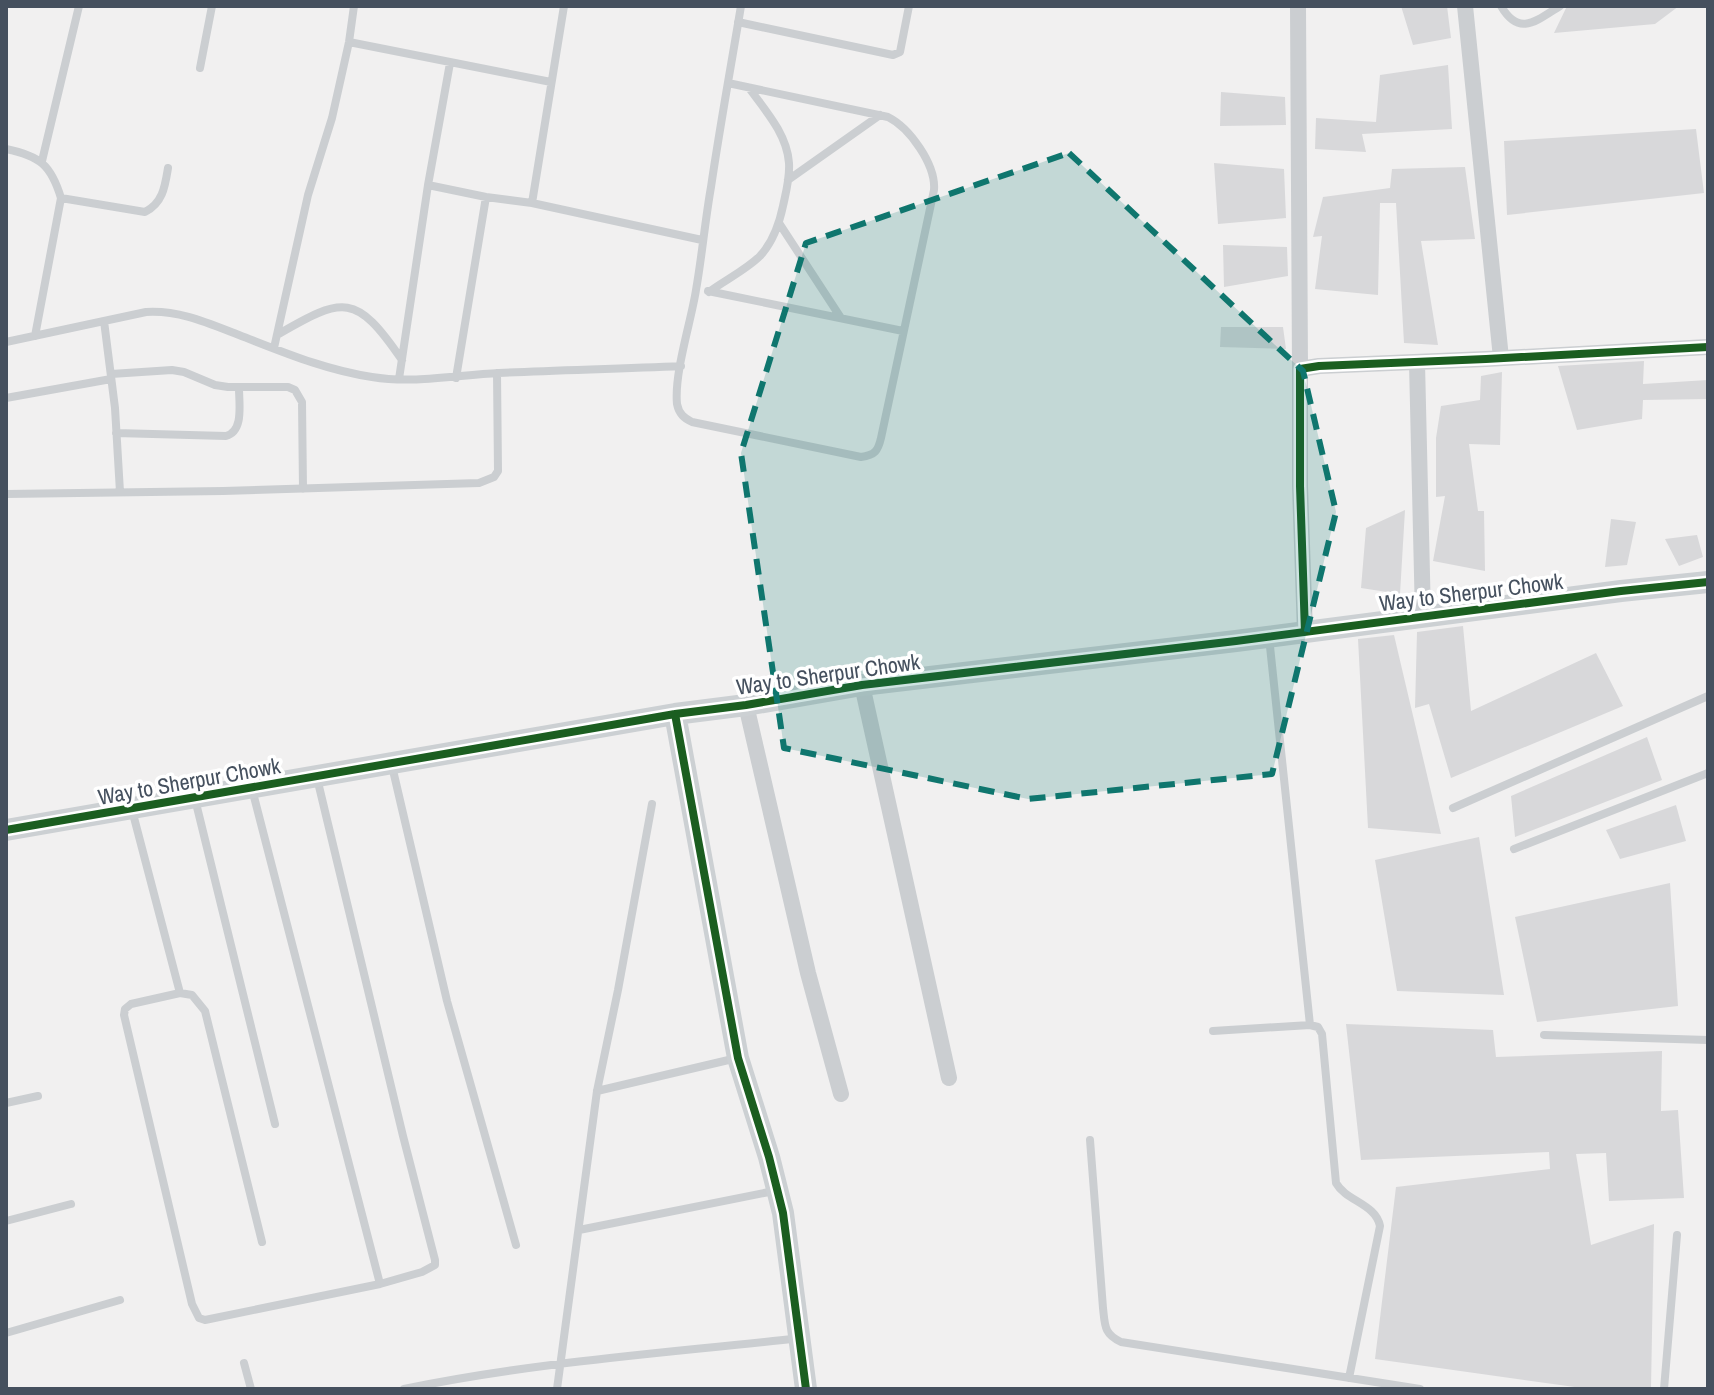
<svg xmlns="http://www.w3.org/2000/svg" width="1714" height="1395" font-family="'Archivo Narrow',sans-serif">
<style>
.building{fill:#d8d8da}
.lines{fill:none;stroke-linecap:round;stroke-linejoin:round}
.lane{stroke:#cbced1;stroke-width:8}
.street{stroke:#cbced1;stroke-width:16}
.secondary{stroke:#ccd0d3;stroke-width:22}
.cycleway-casing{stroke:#fff;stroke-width:13}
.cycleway{stroke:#1b5e20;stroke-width:8}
.marked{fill:#0f766e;fill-opacity:0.2;stroke:#0f766e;stroke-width:6;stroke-dasharray:16 10;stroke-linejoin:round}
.labels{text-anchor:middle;stroke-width:7;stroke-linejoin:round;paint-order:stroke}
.street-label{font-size:22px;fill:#45505e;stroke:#fff}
</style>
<rect width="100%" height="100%" fill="#f1f0f0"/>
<!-- building -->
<path class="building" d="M1401,6H1447L1451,38L1413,45Z
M1567,6H1679L1655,24L1554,33Z
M1448,65L1452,129L1362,134L1366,152L1315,149L1316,118L1376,122L1380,75Z
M1221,92L1285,97L1286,125L1220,126Z
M1696,129L1704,193L1507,215L1504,141Z
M1214,163L1284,169L1286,218L1218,224Z
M1465,167L1475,239L1421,241L1438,345L1404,343L1396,203H1380L1378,295L1315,289L1322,236L1313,237L1323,197L1390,188L1392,169Z
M1223,245L1287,247L1288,276L1224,287Z
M1221,327H1283L1286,349L1220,347Z
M1644,361L1643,384L1708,380V399L1643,400L1642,419L1577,430L1558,366Z
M1502,372L1500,445L1469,444L1478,511H1484L1485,571L1433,561L1445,496L1436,497V438L1441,406L1480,400L1481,376Z
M1405,510L1400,594L1361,588L1366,528Z
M1611,519L1636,522L1627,565L1605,567Z
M1697,535L1703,557L1679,566L1665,539Z
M1463,626L1471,711L1596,653L1623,706L1451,778L1429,704L1415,708L1417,632Z
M1394,635L1410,703L1441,834L1368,828L1358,639Z
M1647,737L1662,780L1515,837L1511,796Z
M1676,805L1686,841L1620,859L1606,830Z
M1479,837L1504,995L1397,991L1375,860Z
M1670,883L1678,1006L1537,1022L1515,917Z
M1346,1024L1493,1030L1496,1057L1662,1051L1661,1111L1678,1110L1684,1198L1609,1201L1606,1153L1576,1154L1591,1245L1654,1224L1651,1389H1589L1375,1359L1396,1187L1550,1169L1549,1152L1361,1160Z"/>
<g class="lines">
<!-- lane -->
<path class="lane" d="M1501,6C1519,37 1536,21 1560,6
M738,22L893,55L900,52L909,6
M349,42L551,82
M200,68L212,6
M728,83L888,117C910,128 936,165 934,190L881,438C878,451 875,455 861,457L692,422C684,418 679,414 677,404C674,373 691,322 696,290C702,256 705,221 711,187C720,126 731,66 741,6
M6,149C40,156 51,165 61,198L35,336
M42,161L79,6
M788,180L880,115
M428,185L486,197L532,203L702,240
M61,198L145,212C163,203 165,186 168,168
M532,203L564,6
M779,223L841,318
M708,291L903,331
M709,292C725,280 746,270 760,256C773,242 779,225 783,206C786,192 790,178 789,163C787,134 765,110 749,88
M104,321L115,408L120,492
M277,335C344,296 356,293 402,360
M6,342L146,312C180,310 208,323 239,335C283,352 325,370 372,377C414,384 457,375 499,373C559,370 620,369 681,366
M274,348L308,195L332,118L349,42L354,6
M111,374L172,370L184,372L215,385L228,387H288L295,390L302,402L303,489
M456,378L486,197
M399,379L428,185L450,63
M6,398L111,379
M116,433L226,436C244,431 239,404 239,388
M6,494L223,491L479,483L494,477L498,471L497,373
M1269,637L1310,1025
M392,766L447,1001L516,1245
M252,789L380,1284
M195,799L275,1124
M1453,808L1708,696
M132,810L180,993L192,995L205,1011L262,1242
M1514,849L1708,773
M180,993L131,1004L125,1009L124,1015L192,1304L199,1318L205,1320L380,1284L422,1272L435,1265V1260L403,1136L317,778
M1213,1031L1310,1025L1318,1027L1322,1034L1336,1183C1346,1201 1376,1204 1380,1226L1349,1378
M1544,1035L1708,1040
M597,1091L737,1058
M6,1103L38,1096
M1090,1140L1103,1308C1105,1326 1104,1334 1121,1342L1420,1389
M6,1221L71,1204
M579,1230L774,1191
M6,1333L120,1300
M244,1363L251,1389
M404,1389C534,1362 668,1353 800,1338
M557,1389L597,1091L618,990L652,804
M1664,1389L1677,1235"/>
<!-- street -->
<path class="street" d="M1298,6L1300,369
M1465,6L1501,358
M1417,363L1423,617
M1305,632L1300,486V369L1319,366L1486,359L1708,347
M862,685L949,1078
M746,705L808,973L841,1094"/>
<!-- secondary -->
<path class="secondary" d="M675,714L738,1058L769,1157L783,1213L806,1389
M6,830L675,714L746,705L862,685L1236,641L1621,591L1708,582"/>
<defs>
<path id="cycleway" d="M1305,632L1300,486V369L1319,366L1486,359L1708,347
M675,714L738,1058L769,1157L783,1213L806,1389
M6,830L675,714L746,705L862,685L1236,641L1621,591L1708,582"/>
</defs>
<!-- cycleway casing -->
<use href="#cycleway" class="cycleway-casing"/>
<!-- cycleway -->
<use href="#cycleway" class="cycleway"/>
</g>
<!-- marked area -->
<path class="marked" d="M1069,153L1303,371L1336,512L1272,774L1028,799L784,748L741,453L806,243Z"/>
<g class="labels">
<!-- street labels -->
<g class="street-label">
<text transform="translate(1471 592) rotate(-7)" y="8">Way to Sherpur Chowk</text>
<text transform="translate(828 674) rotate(-8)" y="8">Way to Sherpur Chowk</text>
<text transform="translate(189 781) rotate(-10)" y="8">Way to Sherpur Chowk</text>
</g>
</g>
<!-- border -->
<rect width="1714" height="1395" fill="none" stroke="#45505e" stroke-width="16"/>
</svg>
